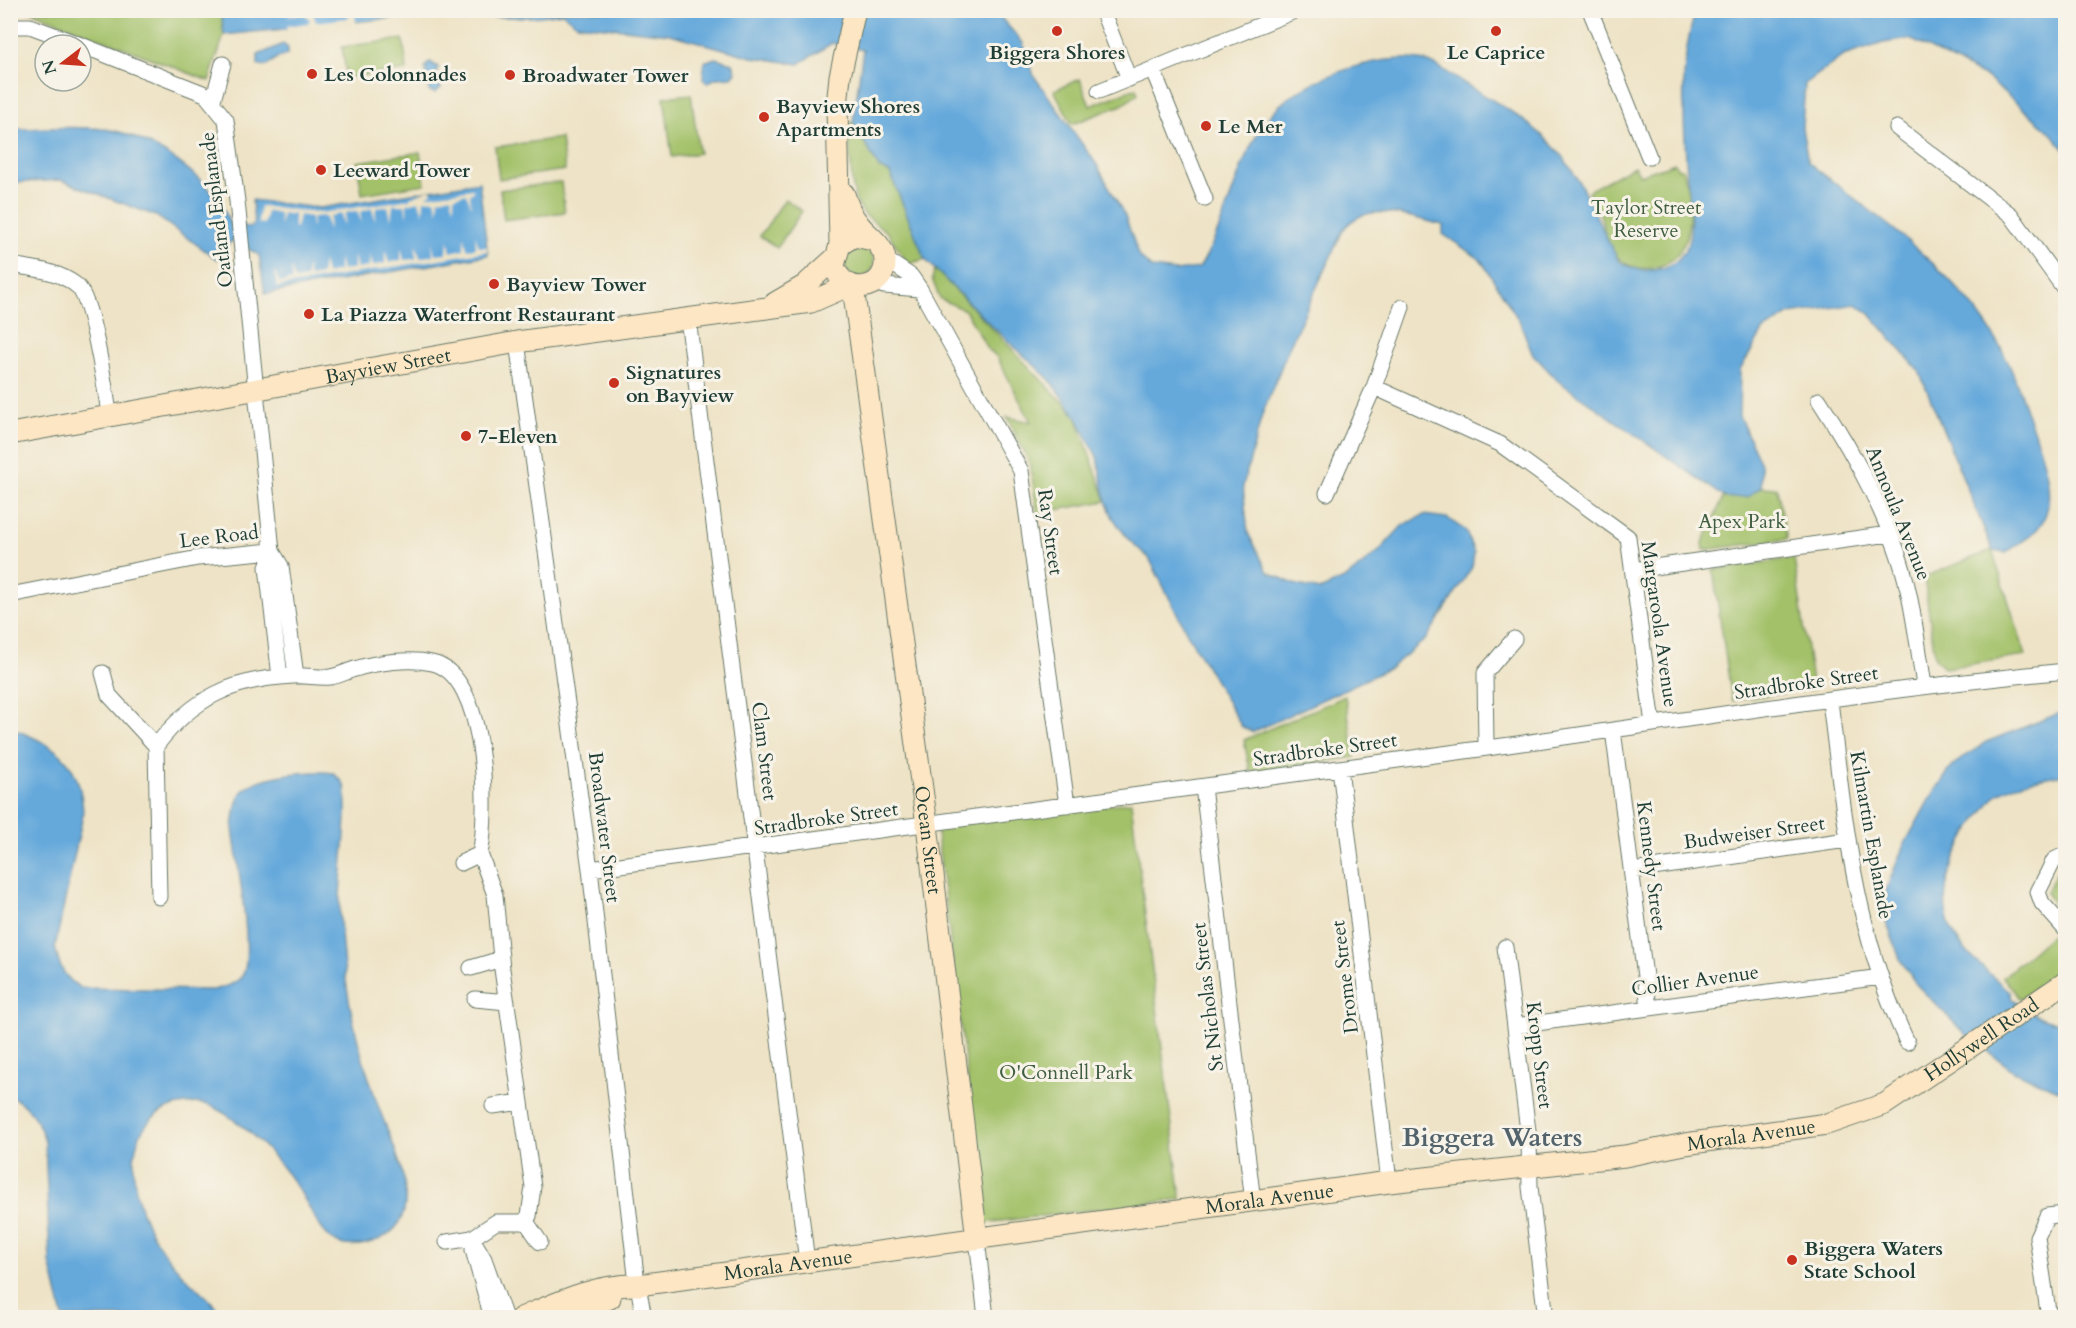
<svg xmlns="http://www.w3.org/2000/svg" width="2076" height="1328" font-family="Cardo,serif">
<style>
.green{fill:#a3c169;stroke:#617f4e;stroke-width:1.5}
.water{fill:#65a9db;stroke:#427388;stroke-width:1.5}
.pier{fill:#eee3c6}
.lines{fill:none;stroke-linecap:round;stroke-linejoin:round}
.street-casing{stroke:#677767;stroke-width:17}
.secondary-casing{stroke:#677767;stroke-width:23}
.street{stroke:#fff;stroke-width:15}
.secondary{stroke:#fce6c4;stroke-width:21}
.poi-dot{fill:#c8321e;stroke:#f7f3e8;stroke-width:2}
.labels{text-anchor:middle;stroke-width:6;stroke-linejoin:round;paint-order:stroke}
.poi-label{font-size:20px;font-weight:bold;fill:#1f3d34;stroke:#f7f3e8;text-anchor:start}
.park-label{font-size:20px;fill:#405e41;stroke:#f7f3e8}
.street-label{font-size:20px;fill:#1f3d34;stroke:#f7f3e8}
.district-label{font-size:26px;font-weight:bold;fill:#52636c;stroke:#f7f3e8}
</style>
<rect width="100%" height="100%" fill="#f7f3e8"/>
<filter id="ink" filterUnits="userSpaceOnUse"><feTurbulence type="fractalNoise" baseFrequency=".0167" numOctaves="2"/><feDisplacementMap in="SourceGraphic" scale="12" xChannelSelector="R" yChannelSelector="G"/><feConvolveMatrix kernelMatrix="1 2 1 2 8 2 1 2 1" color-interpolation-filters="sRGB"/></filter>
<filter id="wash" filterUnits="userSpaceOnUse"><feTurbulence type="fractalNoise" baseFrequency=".008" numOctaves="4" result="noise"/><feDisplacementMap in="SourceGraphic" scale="24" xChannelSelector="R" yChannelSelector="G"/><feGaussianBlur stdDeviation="1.35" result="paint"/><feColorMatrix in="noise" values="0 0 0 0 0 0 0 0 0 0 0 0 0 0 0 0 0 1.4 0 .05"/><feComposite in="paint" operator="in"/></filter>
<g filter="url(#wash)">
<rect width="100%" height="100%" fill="#eee3c6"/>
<!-- green -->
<path class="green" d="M11,11H221L224,35L209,81L30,11Z
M403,39L407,70L350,77L346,74L342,47Z
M1080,79L1090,106L1136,88L1138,94L1122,105L1072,124L1054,90Z
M691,94L699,153L672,157L664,97Z
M853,122L879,168L890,173L925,259L908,264L888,233L864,214L856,202L852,182L848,125Z
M561,138L565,170L499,179L495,147Z
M420,152L425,184L362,194L357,162Z
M1675,163L1678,169L1683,168C1692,203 1698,260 1652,268C1637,270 1624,265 1615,254C1605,243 1604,225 1599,211C1596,204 1591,198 1588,191L1634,166L1640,175Z
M561,182L565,212L504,220L500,190Z
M785,199L802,211L777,248L760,236Z
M844 262a15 15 0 1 1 30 0a15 15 0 1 1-30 0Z
M935,269L1076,416L1106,501L1050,511L1043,519L1037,511L1030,464L1007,417L1031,422L997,357L988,349L965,310L940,299L932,279Z
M1761,487L1777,488L1787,539L1704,550L1703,543L1724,496L1748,497Z
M1992,550L2026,656L1945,668L1935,658L1924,577Z
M1794,558L1813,689L1732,701L1713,570Z
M1345,696L1355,757L1250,772L1244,740Z
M1131,802L1181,1199L985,1223L936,826Z
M2065,864V914L2052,902L2046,892L2060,866Z
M2053,934L2057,939L2065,941V967L2020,999L2003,977Z"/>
<!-- water -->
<path class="water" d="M221,11H995L1023,43L1034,76L1097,165L1125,216L1139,256L1151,268L1176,271L1199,268C1231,219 1235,154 1275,110C1303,78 1390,48 1431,63C1441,67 1452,76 1462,82C1493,101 1529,119 1554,147C1584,179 1597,223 1619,261C1643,278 1682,272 1689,239C1693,219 1689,195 1687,175C1684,121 1678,62 1696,11H2065V150L2049,131L1986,77L1910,39L1883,43L1843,56L1805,84L1802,128L1808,162C1880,220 1966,275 2007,360C2017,380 2023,403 2031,424C2041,451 2061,502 2038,528C2030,538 2016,545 2006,553L1993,551L1919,371L1869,313L1856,304L1790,314L1763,331L1740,370L1739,416L1761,464V487L1748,497L1726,498L1558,381L1532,353L1520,322L1481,260L1443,234V225C1411,218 1367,198 1343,230L1290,345L1262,415L1243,486L1248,533L1268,572L1294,584L1320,590L1346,578L1378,552L1403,525L1424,515L1447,518L1466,531L1474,553L1472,567L1426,639L1390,668L1253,732L1242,727L1188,635L1149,558L1128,539L1113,518L1106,501L1097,457L1076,416L1049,379L992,326L925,259L890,173L879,168L853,122L863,50L832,43L799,64L752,57L670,34L577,24L562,13L533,17H404L224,35Z
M283,44L288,48L287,55L277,58L267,66L258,65V55Z
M715,58L733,63L736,72L732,77L716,78L707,83L703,79L704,62Z
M430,62L438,67L436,78L441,88L435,93L429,91L425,67Z
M11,129C41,129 74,125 104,129C145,133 218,181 229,222L251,228L254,223L252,200L320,208L479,182L488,255L265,294L259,255L232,240L217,259L156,216L61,180L11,183Z
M2065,711V774C2044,778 2018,781 1999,793C1993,797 1987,807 1982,813C1956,845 1931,897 1955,936C1968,957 1991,975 2010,992L2012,999L2040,1017L2065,1025V1093L2014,1071L1964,1033L1916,984L1900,959L1886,921V890L1903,847L1929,800L1953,765L1986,742Z
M15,730C60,746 82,765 83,815L55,947C59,967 64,978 81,988L213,990C224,987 235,985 242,976C255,959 236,855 233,829C234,818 235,803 241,793C254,774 314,770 334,773C337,777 342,781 344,785C347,790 345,800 346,805C347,843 338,881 340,918C342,953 346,990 354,1024C360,1053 369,1080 379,1108C391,1143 433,1219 377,1240C365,1245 351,1248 338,1243C319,1234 310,1206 299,1190C278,1159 248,1125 215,1108C202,1101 189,1103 175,1106C122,1121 128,1188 149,1228C157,1244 169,1260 181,1273C196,1289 212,1298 222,1317H63L50,1262L45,1142C39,1121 30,1107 11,1096L10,731Z"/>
<!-- pier -->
<path class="pier" d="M312,11L316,22L348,18L350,11H367L355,14L356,23L287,30V26L308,23L310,20L305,14L289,16V14Z
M473,189V192L470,194L471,206L466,193L454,197V209L451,196L439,199L438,212L435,199L424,200L423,214L419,201L407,204V217L405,205H393L391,220L388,206L376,208L375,221L372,208L360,212L362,224L357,211L345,213L344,226L341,214L330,216L328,230L325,216L313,217L311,229V217L299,215L296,228L294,227V214H282L280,226L279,213L267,211L264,224L258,223L260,206L321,213L410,199V197L428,190H431L432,193L425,196Z
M475,234L479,247H487V251L277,287L274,270L280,283L292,280L291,267L295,280L306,278L307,264L309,277L321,275L323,261L326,274L339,271V258L342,271L354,268V255L357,269L369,267L370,253L373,266L385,263V250L389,263L401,260V247L404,260L416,259V245L420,258L433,255L432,242L435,254L447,253L448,239L451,252L464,249V236L467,249L476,248Z"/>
</g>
<g filter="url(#ink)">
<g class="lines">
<defs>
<path id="street" d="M1102,10L1129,79
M1590,10L1649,157
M10,26H30L81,45
M81,45L205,94L226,120L237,201L272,551L281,566L296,676
M1153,70L1205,199
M1099,91L1297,10
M213,100L223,64
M1897,128L2011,215L2066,291
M885,259L911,276L920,289L1021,471L1067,805
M10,265C33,269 57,270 76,285C93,297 105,392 110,417
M874,282L884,286L920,289
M688,318L807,1262
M517,342L590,869L636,1275L644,1318
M1374,387L1500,444L1628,537L1653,724
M1819,400C1854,453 1895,528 1908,590C1915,621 1919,654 1924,685
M1327,493L1374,387L1402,307
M272,551L267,567L280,677
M1633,570L1889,534
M10,595L198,558L272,551
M103,673L109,695L156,746
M1830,701C1845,822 1854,930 1907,1042
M1613,730L1649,1007
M1486,748L1485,673L1514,639
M1340,768L1389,1182
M1203,787L1253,1202
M590,869C889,831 1188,790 1487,748C1680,721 1872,690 2066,671
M1632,871L1847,840
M159,897L156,746C193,697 234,679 293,676C305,675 318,678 330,677C339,676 347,671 355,669C377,662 410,658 432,663C487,674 489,812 480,854L461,863
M2065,929L2042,903L2038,892L2054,860L2066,854
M1505,947L1529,1139L1530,1187L1546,1318
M471,968L501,959
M475,999L507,1002
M1515,1026L1881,977
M493,1106L521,1102
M525,1220L540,1242
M472,1238L484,1259L505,1318
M977,1239L986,1318
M447,1242L472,1238L496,1222H523L529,1216L533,1187L502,969L495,895L480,854
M473,1250L492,1318
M2049,1318L2037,1237L2047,1216L2066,1214"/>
<g id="secondary">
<path d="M844,194C847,204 851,215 858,223C866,235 884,244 885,260C887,292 842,297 834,265L840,245L854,236L873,240"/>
<path d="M840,245L837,106L840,76L855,10"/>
<path id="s1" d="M853,287L927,825L977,1239"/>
<path d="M775,303L804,286L834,259"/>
<path id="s2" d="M10,434L517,342L811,302L850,285"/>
<path id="s3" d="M521,1318C559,1302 596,1284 638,1285L1389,1182L1625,1156L1685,1144L1827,1124L1885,1104L2066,982"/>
<path d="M560,1318L610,1298"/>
</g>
</defs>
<!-- street casing -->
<use href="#street" class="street-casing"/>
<!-- secondary casing -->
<use href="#secondary" class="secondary-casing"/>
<!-- street -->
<use href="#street" class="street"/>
<!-- secondary -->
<use href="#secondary" class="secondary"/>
</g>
</g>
<!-- markers -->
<g class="poi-dot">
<circle cx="1057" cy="31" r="6"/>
<circle cx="1496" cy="31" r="6"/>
<circle cx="312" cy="74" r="6"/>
<circle cx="510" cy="75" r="6"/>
<circle cx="764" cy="117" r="6"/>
<circle cx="1206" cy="126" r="6"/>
<circle cx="321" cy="170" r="6"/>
<circle cx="494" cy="284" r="6"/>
<circle cx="309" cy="314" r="6"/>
<circle cx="614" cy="383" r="6"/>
<circle cx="466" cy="436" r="6"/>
<circle cx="1792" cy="1260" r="6"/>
</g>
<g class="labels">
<!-- poi labels -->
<g class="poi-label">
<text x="1057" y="59" text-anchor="middle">Biggera Shores</text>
<text x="1496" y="59" text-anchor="middle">Le Caprice</text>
<text x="324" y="81">Les Colonnades</text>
<text x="522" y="82">Broadwater Tower</text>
<text x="776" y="113">Bayview Shores<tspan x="776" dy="23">Apartments</tspan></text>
<text x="1218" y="133">Le Mer</text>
<text x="333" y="177">Leeward Tower</text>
<text x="506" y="291">Bayview Tower</text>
<text x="321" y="321">La Piazza Waterfront Restaurant</text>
<text x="626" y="379">Signatures<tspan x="626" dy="23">on Bayview</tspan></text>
<text x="478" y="443">7-Eleven</text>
<text x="1804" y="1255">Biggera Waters<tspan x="1804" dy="23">State School</tspan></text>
</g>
<!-- park labels -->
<g class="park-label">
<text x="1646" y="214">Taylor Street<tspan x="1646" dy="23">Reserve</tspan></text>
<text x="1742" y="528">Apex Park</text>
<text x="1066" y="1079">O'Connell Park</text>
</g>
<!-- street labels -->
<g class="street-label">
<text transform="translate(216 210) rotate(-97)" y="7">Oatland Esplanade</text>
<text dy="7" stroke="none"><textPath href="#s2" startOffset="384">Bayview Street</textPath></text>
<text transform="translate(1899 513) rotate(68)" y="7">Annoula Avenue</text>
<text transform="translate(1051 532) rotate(82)" y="7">Ray Street</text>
<text transform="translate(219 536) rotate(-7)" y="7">Lee Road</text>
<text transform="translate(1660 624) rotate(82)" y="7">Margaroola Avenue</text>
<text transform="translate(1806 682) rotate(-8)" y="7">Stradbroke Street</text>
<text transform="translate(1325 749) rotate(-8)" y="7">Stradbroke Street</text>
<text transform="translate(765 751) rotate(83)" y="7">Clam Street</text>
<text transform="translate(826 818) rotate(-8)" y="7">Stradbroke Street</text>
<text transform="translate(605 827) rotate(83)" y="7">Broadwater Street</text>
<text transform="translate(1754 832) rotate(-8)" y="7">Budweiser Street</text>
<text transform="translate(1872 835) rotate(80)" y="7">Kilmartin Esplanade</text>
<text dy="7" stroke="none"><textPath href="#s1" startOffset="558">Ocean Street</textPath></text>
<text transform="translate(1652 866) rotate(83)" y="7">Kennedy Street</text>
<text transform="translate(1344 977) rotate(-97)" y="7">Drome Street</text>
<text transform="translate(1695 980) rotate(-8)" y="7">Collier Avenue</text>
<text transform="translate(1207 997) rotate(-97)" y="7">St Nicholas Street</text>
<text dy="7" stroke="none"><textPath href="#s3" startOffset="1500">Hollywell Road</textPath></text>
<text transform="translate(1540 1055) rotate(83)" y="7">Kropp Street</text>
<text dy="7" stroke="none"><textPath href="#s3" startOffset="1246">Morala Avenue</textPath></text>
<text dy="7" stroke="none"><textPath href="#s3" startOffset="760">Morala Avenue</textPath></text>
<text dy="7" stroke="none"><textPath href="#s3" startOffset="274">Morala Avenue</textPath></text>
</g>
<!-- district labels -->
<g class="district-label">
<text x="1492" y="1146">Biggera Waters</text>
</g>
</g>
<!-- margin -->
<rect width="2076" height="1328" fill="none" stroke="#f7f3e8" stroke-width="36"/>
<!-- north arrow -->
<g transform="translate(63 63) rotate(253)"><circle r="28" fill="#f7f3e8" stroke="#a1aaa0" stroke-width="1.5"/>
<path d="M0-4.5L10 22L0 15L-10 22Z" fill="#c8321e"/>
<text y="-9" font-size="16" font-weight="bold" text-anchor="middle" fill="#1f3d34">N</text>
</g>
</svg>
